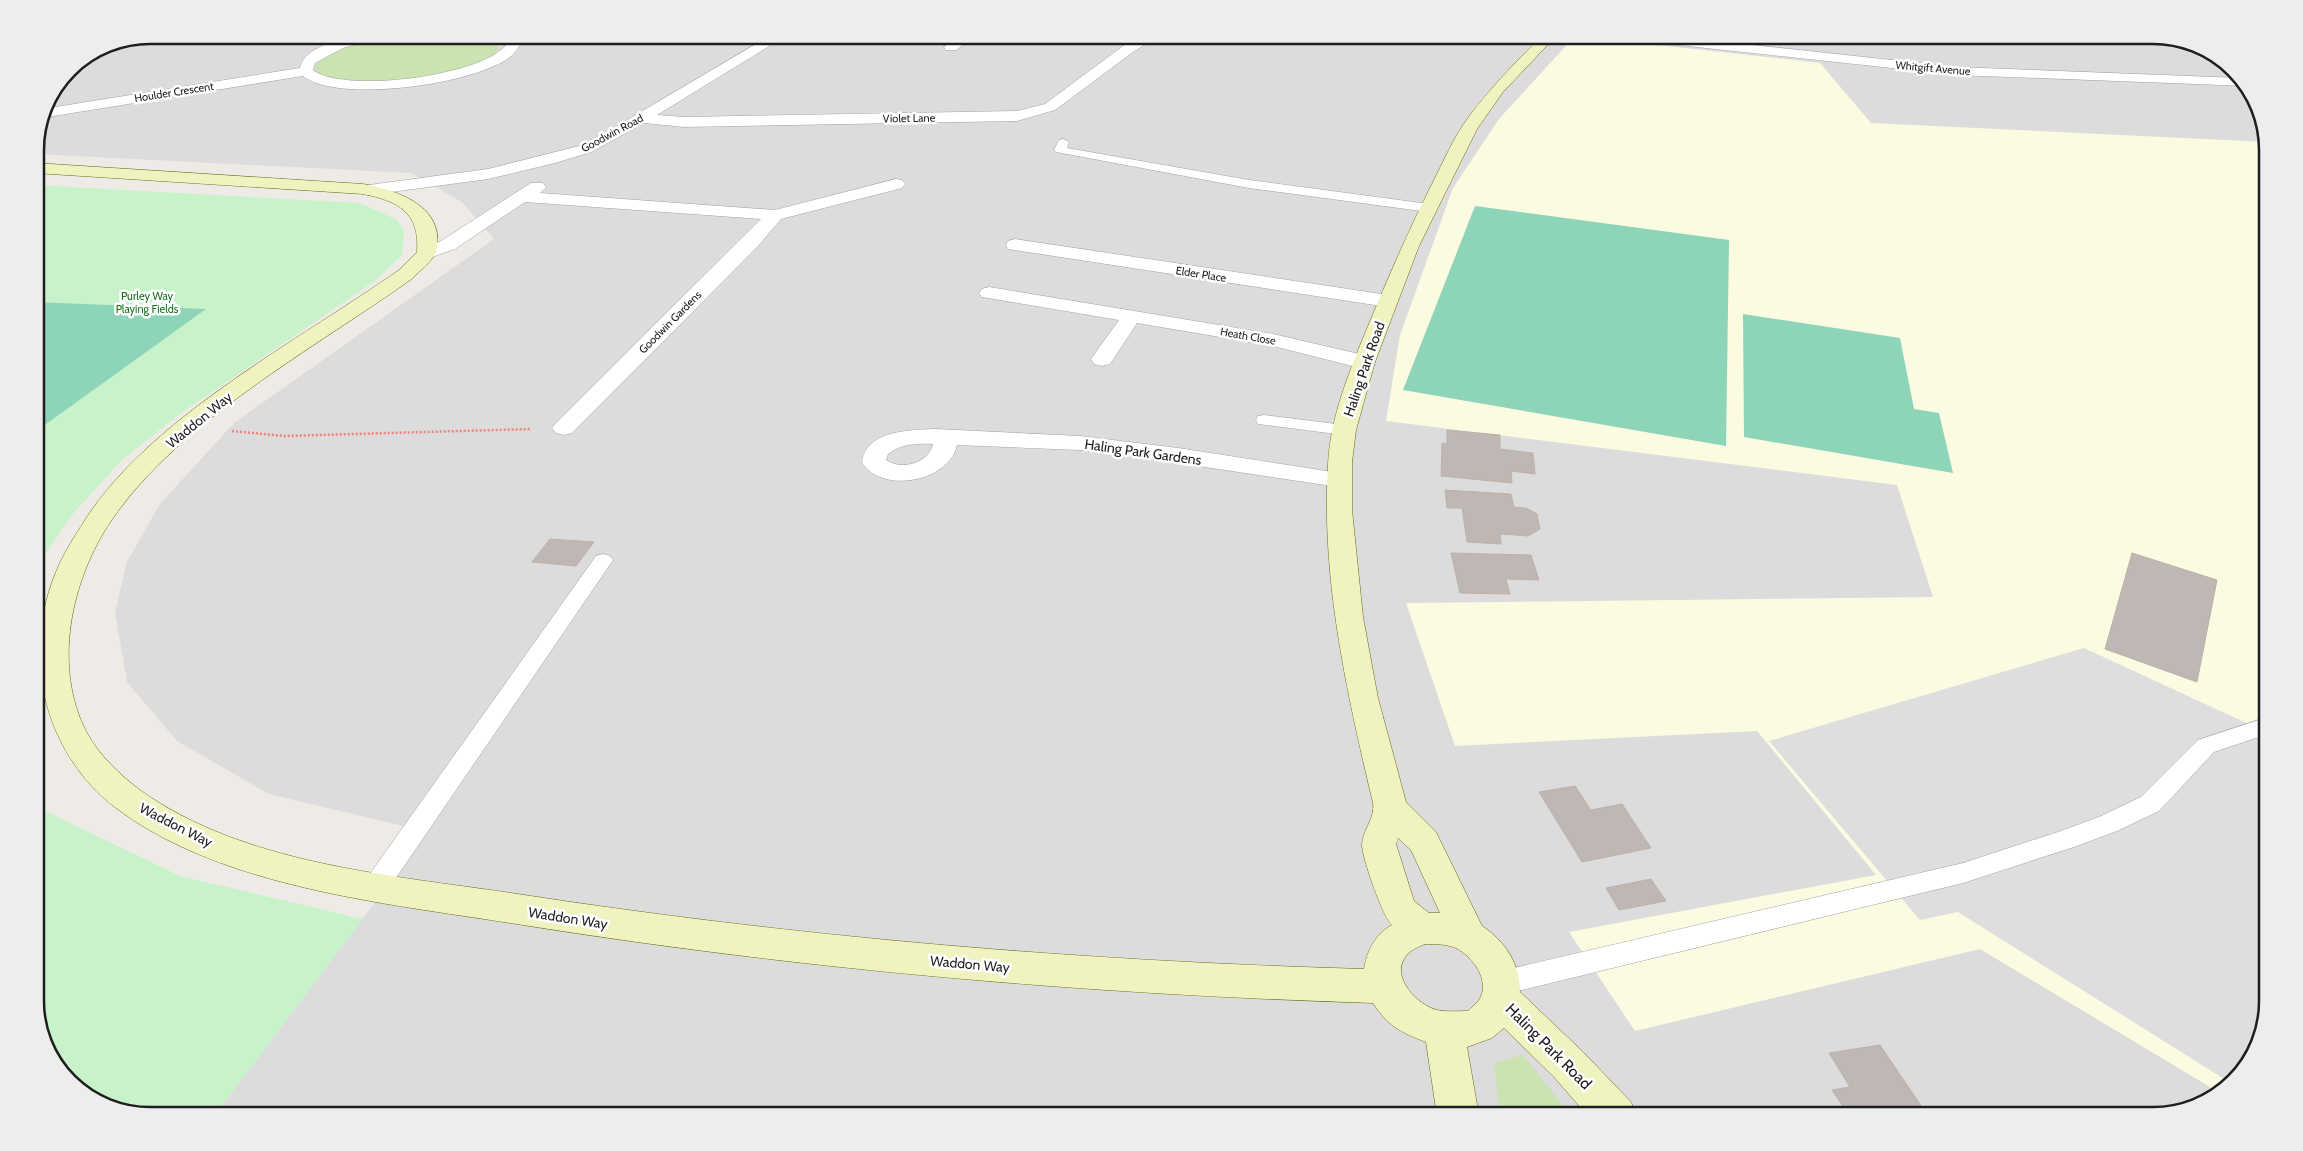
<svg xmlns="http://www.w3.org/2000/svg" width="2303" height="1151" font-family="Cabin,sans-serif">
<style>
.residential{fill:#dcdcdc}
.education{fill:#fbfbe2}
.grass{fill:#cae3b1}
.park{fill:#c8f3ca}
.pitch{fill:#8dd4b8}
.parking{fill:#dedede}
.building{fill:#beb7b3;stroke:#beb2aa}
.lines{fill:none;stroke-linecap:round;stroke-linejoin:round}
.lane-casing{stroke:#a2a2a2;stroke-width:1}
.street-casing{stroke:#a2a2a2;stroke-width:1}
.secondary-casing{stroke:#616a11;stroke-width:1}
.path{stroke:#ea857b;stroke-width:2.5;stroke-dasharray:2 2;stroke-linecap:butt}
.lane{fill:#fff;fill-rule:evenodd}
.street{fill:#fff;fill-rule:evenodd}
.secondary{fill:#f0f2c0;fill-rule:evenodd}
.labels{text-anchor:middle;stroke-width:5;stroke-linejoin:round;paint-order:stroke}
.far-street-label{font-size:11px;fill:#1e1e1e;stroke:#fff}
.far-park-label{font-size:11px;fill:#18711e;stroke:#fff}
.street-label{font-size:14px;fill:#1e1e1e;stroke:#fff}
.near-street-label{font-size:16px;fill:#1e1e1e;stroke:#fff}
.rim{fill:none;stroke:#1e1e1e;stroke-width:2.5}
</style>
<rect width="100%" height="100%" fill="#eeebe6"/>
<!-- residential -->
<path class="residential" d="M150,35H2153L2204,47L2248,86L2268,143V1001L2256,1052L2217,1097L2153,1116H214L428,832L269,794L177,741L127,682L115,612L127,562L160,504L234,423L494,239L462,202L411,173L35,154V143L44,106L69,69L106,44Z"/>
<!-- education -->
<path class="education" d="M1575,36L1820,63L1871,123L2267,142L2268,1001L2256,1052L2220,1093L1980,949L1635,1031L1569,932L1876,875L1757,731L1455,746L1406,603L1933,597L1897,485L1386,421L1400,335L1453,188L1499,119Z"/>
<!-- grass -->
<path class="grass" d="M383,35H490L500,43C499,45 499,48 498,50C481,76 341,93 318,73C316,71 316,68 314,66C326,46 361,39 383,35Z
M1523,1055L1571,1116H1500L1494,1063Z"/>
<!-- park -->
<path class="park" d="M35,185L360,203L397,220L404,231L402,255L375,281L178,415L121,461L71,516L35,569Z
M35,803L37,807L180,876L363,919L214,1116H150L99,1104L55,1065L35,1009Z"/>
<!-- pitch -->
<path class="pitch" d="M1475,206L1729,240L1726,446L1403,390Z
M35,302L206,309L35,432Z
M1743,314L1900,338L1914,409L1939,413L1953,473L1744,437Z"/>
<!-- parking -->
<path class="parking" d="M2084,648L2268,733V1001L2256,1052L2229,1082L1958,912L1920,920L1769,741Z"/>
<!-- building -->
<path class="building" d="M1447,430L1500,435V449L1533,453L1535,474L1511,471L1512,483L1441,476L1442,443L1447,444Z
M1445,490L1511,494L1514,507L1526,508L1537,514L1540,529L1528,536L1500,534L1501,544L1467,542L1462,508H1447Z
M550,539L594,542L576,566L532,562Z
M1451,553L1531,555L1539,580L1506,579L1510,594L1460,593Z
M2132,553L2217,580L2197,682L2105,649Z
M1575,786L1591,810L1622,804L1651,848L1582,862L1539,792Z
M1651,879L1666,901L1619,910L1606,888Z
M1880,1045L1928,1116H1840L1848,1114L1832,1090L1850,1087L1829,1053Z"/>
<g class="lines">
<defs>
<path id="lane" d="M1063,139L1069,142L1067,148L1249,180L1429,204L1435,208L1429,212L1249,188L1056,152L1054,150L1059,140Z
M1264,415L1344,425L1350,426L1353,430L1350,434L1344,435L1258,424L1256,420L1258,416Z
M603,554L610,556L613,560L385,894L376,897L367,894L363,886L367,878L596,556Z
M2268,717V734L2214,752L2159,811L2117,831L2074,847L1963,883L1501,995L1491,992L1487,983L1491,974L1501,971L1963,863L2058,832L2099,817L2141,797L2198,740Z"/>
<path id="street" d="M357,35H379L377,38L343,48L315,63L313,70C344,94 482,76 506,45L498,35H514L520,45C517,49 514,54 510,57C476,84 338,104 303,76L41,118L43,109L300,68C304,47 339,40 357,35Z
M771,35H787L657,115L684,117L1017,111L1045,104L1123,46L1143,35H1160L1133,52L1055,110L1017,121L684,127L644,123L591,152L555,163L488,179L369,195L363,194L360,190L363,186L369,185L488,169L579,146L612,129Z
M961,35H977L956,50H946L944,47Z
M1616,35H1660L1957,67L2240,78L2249,86L1957,75L1623,39Z
M127,40L126,44L102,53H92L106,44Z
M896,179L902,180L905,184L902,188L781,219L758,246L572,433L564,435L556,433L552,428L556,423L761,219L525,202L455,249L426,259L419,257L417,253L419,249L441,241L531,183H543L546,187L540,193L775,210Z
M1015,239L1388,295L1395,297L1398,301L1395,305L1388,307L1008,249L1006,245L1008,241Z
M989,287L1273,334L1372,357L1375,362L1372,367L1364,369L1273,346L1137,323L1110,364L1102,366L1094,364L1091,359L1119,320L982,297L979,293L982,289Z
M936,429L1080,436L1178,448L1339,473L1348,475L1351,480L1348,485L1339,487L1178,463L1080,450L957,445C949,482 883,494 862,463C865,430 911,430 936,429ZM933,444C929,463 902,471 886,460L888,454C900,444 918,443 933,444Z"/>
<path id="secondary" d="M1543,35H1557L1503,92L1477,129L1419,246L1375,362L1356,430L1352,462V510L1363,617L1378,698L1406,802L1436,832L1482,926C1505,941 1520,964 1520,992L1582,1051L1631,1102L1637,1116H1588L1554,1077L1504,1028L1492,1038L1467,1047L1479,1116H1437L1426,1042C1400,1032 1388,1026 1373,1003C1083,994 796,969 510,923C383,903 221,887 116,808C44,753 21,656 56,572C63,554 75,536 85,520C151,417 300,340 399,270L417,252C420,212 398,201 363,194L35,173V163L363,184C396,190 447,206 436,252C433,261 419,271 413,278C315,348 179,421 111,521C71,580 52,667 87,733C99,755 120,775 140,790C243,864 389,875 511,893C794,937 1078,961 1364,969C1367,951 1375,934 1392,925C1383,918 1362,857 1362,845C1362,831 1376,817 1373,803C1347,693 1321,580 1328,465C1330,417 1350,370 1368,326C1387,280 1407,234 1429,190C1440,169 1450,145 1463,125C1486,92 1514,64 1543,35ZM1398,838L1411,850L1440,913H1429L1414,901L1396,844ZM1425,944C1435,944 1447,944 1456,948C1473,957 1491,981 1479,1000C1476,1004 1471,1008 1468,1011C1456,1011 1439,1013 1429,1007C1409,997 1388,969 1411,951C1415,948 1421,946 1425,944Z"/>
</defs>
<!-- lane casing -->
<use href="#lane" class="lane-casing"/>
<!-- street casing -->
<use href="#street" class="street-casing"/>
<!-- secondary casing -->
<use href="#secondary" class="secondary-casing"/>
<!-- path -->
<path class="path" d="M232,431L284,436L531,429"/>
<!-- lane -->
<use href="#lane" class="lane"/>
<!-- street -->
<use href="#street" class="street"/>
<!-- secondary -->
<use href="#secondary" class="secondary"/>
</g>
<g class="labels">
<!-- far-street labels -->
<g class="far-street-label">
<text transform="translate(1933 68) rotate(5)" y="4">Whitgift Avenue</text>
<text transform="translate(174 92) rotate(-9)" y="4">Houlder Crescent</text>
<text transform="translate(909 118) rotate(-1)" y="4">Violet Lane</text>
<text transform="translate(612 133) rotate(-28)" y="4">Goodwin Road</text>
<text transform="translate(1201 274) rotate(9)" y="4">Elder Place</text>
<text transform="translate(670 322) rotate(-45)" y="4">Goodwin Gardens</text>
<text transform="translate(1248 336) rotate(10)" y="4">Heath Close</text>
</g>
<!-- far-park labels -->
<g class="far-park-label">
<text x="147" y="300">Purley Way<tspan x="147" dy="13">Playing Fields</tspan></text>
</g>
<!-- street labels -->
<g class="street-label">
<text transform="translate(1364 369) rotate(-71)" y="5">Haling Park Road</text>
<text transform="translate(199 420) rotate(-39)" y="5">Waddon Way</text>
<text transform="translate(1143 452) rotate(8)" y="5">Haling Park Gardens</text>
<text transform="translate(176 825) rotate(27)" y="5">Waddon Way</text>
<text transform="translate(568 918) rotate(9)" y="5">Waddon Way</text>
<text transform="translate(970 964) rotate(5)" y="5">Waddon Way</text>
</g>
<!-- near-street labels -->
<g class="near-street-label">
<text transform="translate(1549 1046) rotate(45)" y="6">Haling Park Road</text>
</g>
</g>
<!-- crop -->
<path d="M0 0H2303V1151H0ZM150 44H2153A106 106 0 0 1 2259 150V1001A106 106 0 0 1 2153 1107H150A106 106 0 0 1 44 1001V150A106 106 0 0 1 150 44Z" fill="#ededed" fill-rule="evenodd"/>
<path class="rim" d="M150 44H2153A106 106 0 0 1 2259 150V1001A106 106 0 0 1 2153 1107H150A106 106 0 0 1 44 1001V150A106 106 0 0 1 150 44Z"/>
</svg>
